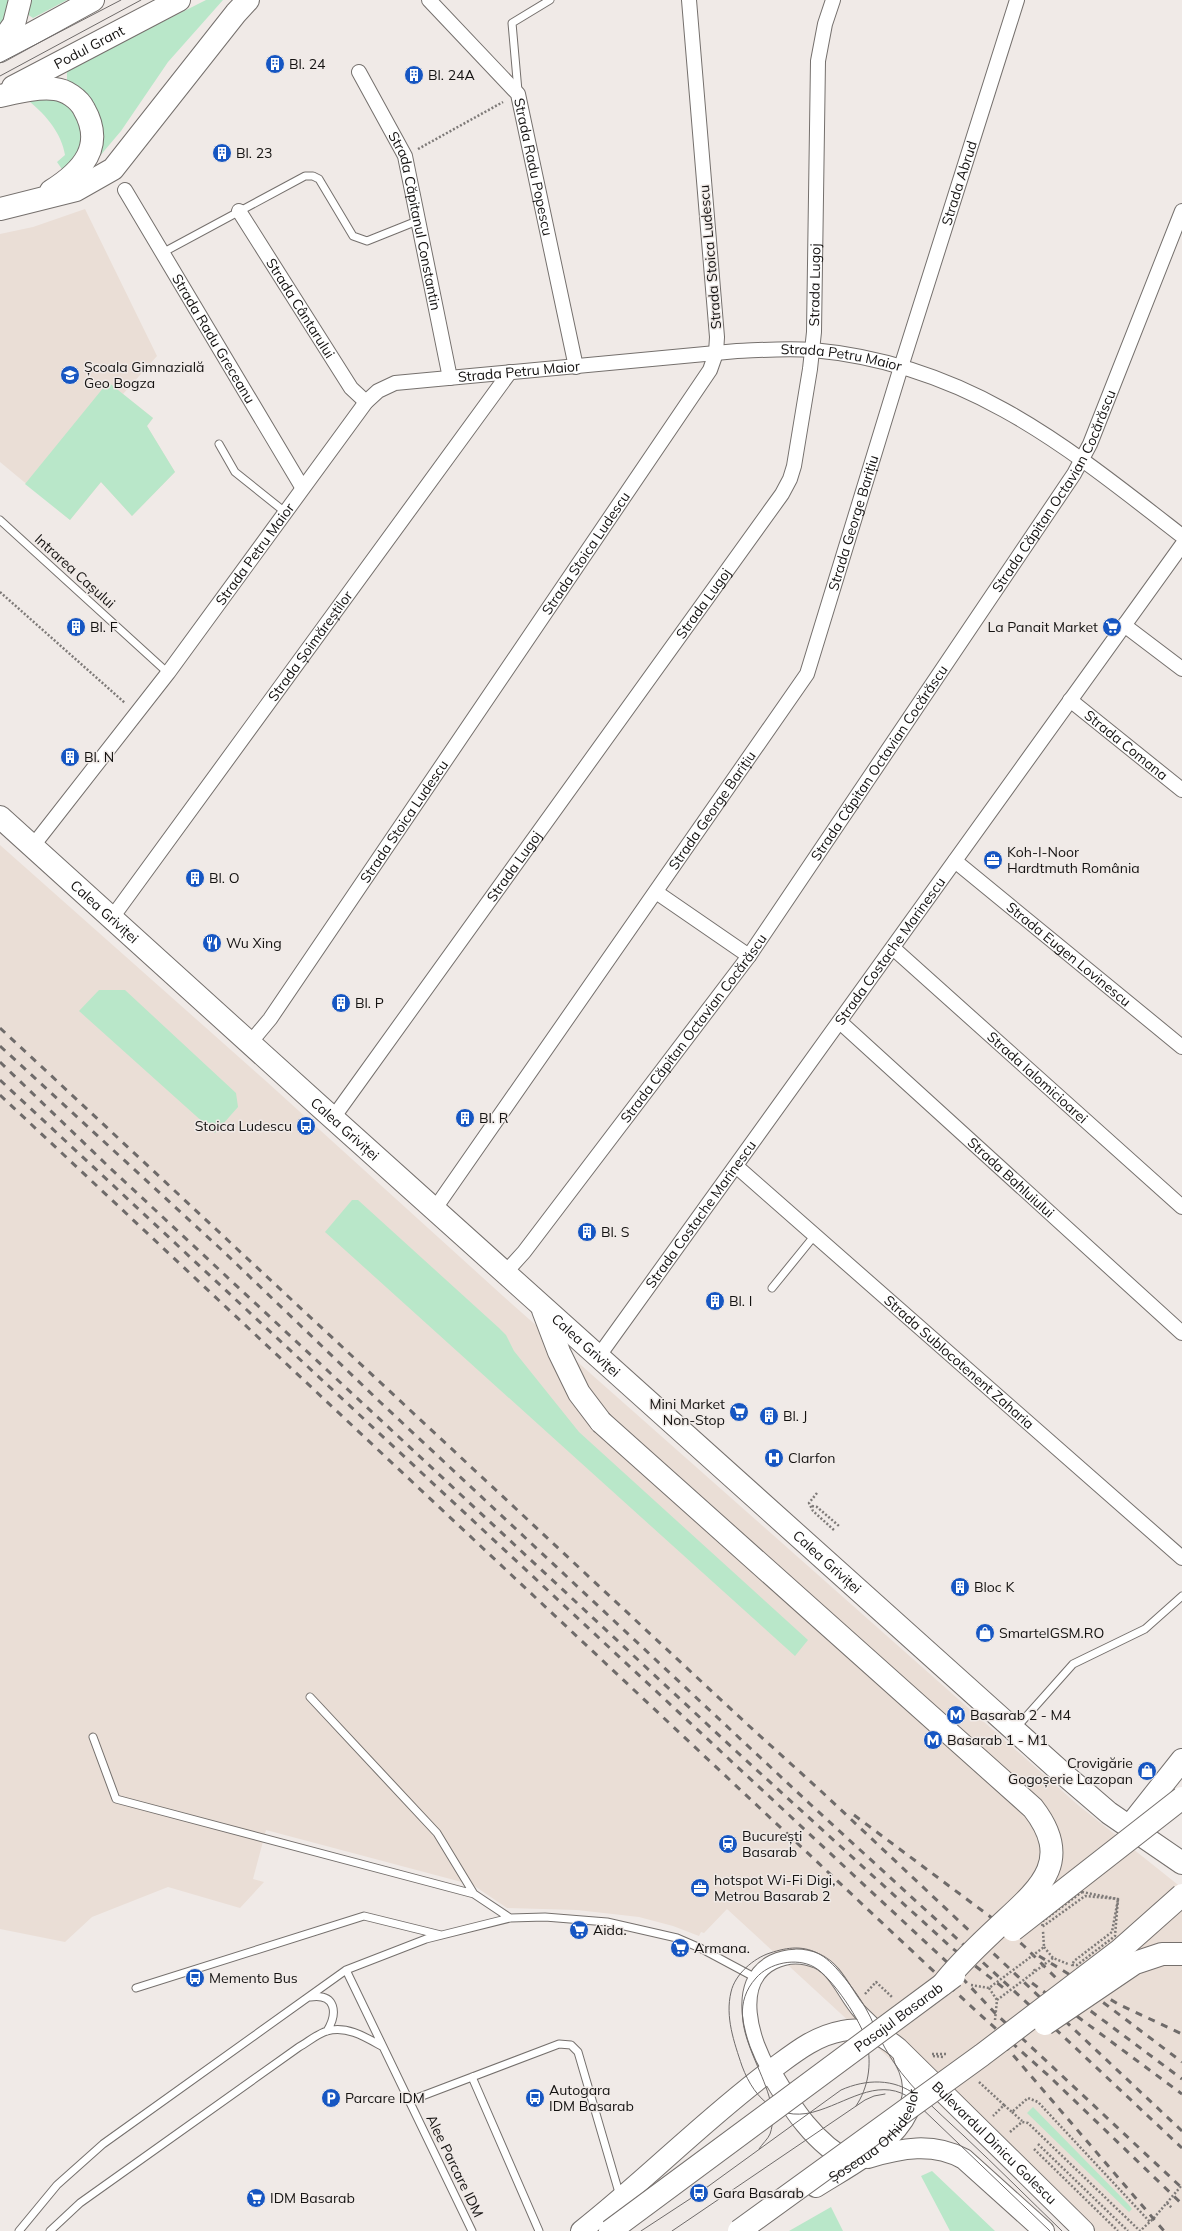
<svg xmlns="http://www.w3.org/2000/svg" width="1182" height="2231" font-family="Mulish,sans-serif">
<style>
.built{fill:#eaded6}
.green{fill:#b9e7c9}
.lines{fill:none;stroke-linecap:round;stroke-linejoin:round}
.service-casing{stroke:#75706d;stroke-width:9}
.minor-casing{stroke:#75706d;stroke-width:16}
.secondary-casing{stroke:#75706d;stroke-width:22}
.primary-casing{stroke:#75706d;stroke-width:24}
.path{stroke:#7e7a78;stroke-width:2.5;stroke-dasharray:2 2;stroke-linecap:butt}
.service{stroke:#fff;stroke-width:7}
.minor{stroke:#fff;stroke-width:14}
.secondary{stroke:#fff;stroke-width:20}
.primary{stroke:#fff;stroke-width:22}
.tram{stroke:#6f6b6a;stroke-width:1}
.rail{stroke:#6f6b6a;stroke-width:3;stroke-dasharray:7 7;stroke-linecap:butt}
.primary-bridge-casing{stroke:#75706d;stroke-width:24;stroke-linecap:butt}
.path-bridge{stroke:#7e7a78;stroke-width:2.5;stroke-dasharray:2 2;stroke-linecap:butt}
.primary-bridge{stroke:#fff;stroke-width:22}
.labels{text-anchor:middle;stroke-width:3;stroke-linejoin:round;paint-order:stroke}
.street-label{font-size:14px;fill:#141211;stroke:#f0eae7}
.poi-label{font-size:14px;fill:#141211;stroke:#f0eae7;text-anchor:start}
</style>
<rect width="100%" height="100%" fill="#f0eae7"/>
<!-- built -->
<path class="built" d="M85,209L157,356L123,394L153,418L147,426L175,472L132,516L101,482L70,520L0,462V234L33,227Z
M0,845L267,1082L503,1296L1078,1805L1182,1888V2231H1077L727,1909L704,1933L701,1932L699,1936L673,1926L639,1917L577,1910L507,1908L473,1885L266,1830L253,1879L264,1882L240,1908L168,1887L92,1917L65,1942L0,1929Z"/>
<!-- green -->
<path class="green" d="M0,0H13L7,17L0,24Z
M31,0H67L33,18L27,14Z
M206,0H223L168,62L121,131L99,157C106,115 99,107 67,82V70Z
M40,98L59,100L68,105L82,123L83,146L64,172L57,162L65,155C62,134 46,115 30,102Z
M108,382L153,418L147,426L175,472L132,516L101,482L70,520L25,484Z
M99,990H125L236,1093L238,1107L215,1133L79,1011Z
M352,1200H358L499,1328L506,1335L514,1351L579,1432L808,1640L795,1656L325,1232Z
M1033,2107L1129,2205L1132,2209L1129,2212L1027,2113Z
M932,2171L995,2231H950L921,2176Z
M831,2207L843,2231H789Z"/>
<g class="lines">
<defs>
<path id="service" d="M518,91L512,23L550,0
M162,253L305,176H313L319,179L353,236L367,241L417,221
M219,444L235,472L285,512
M0,520L168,673
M772,1288L815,1235
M310,1697L437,1833L474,1894
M1016,1728L1073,1664L1145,1629L1182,1596
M93,1737L116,1799L474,1894L510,1918
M346,1970L472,2231
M136,1988L364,1916L441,1935
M310,1997C336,1993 338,2013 327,2031
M472,2077L539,2231
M409,2101L559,2044L571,2045L578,2052L620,2196
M19,2231L57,2185L103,2144L346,1970L426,1939L510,1918L545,1917L607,1922L677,1938L700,1948L756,1978
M50,2231L80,2203L299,2047C308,2042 317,2034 327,2031C347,2025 367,2038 383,2047"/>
<g id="minor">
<path id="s1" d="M429,0L518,94L576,367"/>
<path id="s2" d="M359,72L405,156L450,378"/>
<path id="s3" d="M125,190L302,487"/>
<path id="s4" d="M239,211L351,388L366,402"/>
<path d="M1124,625L1182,669"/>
<path id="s5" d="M1070,700L1182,790"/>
<path id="s6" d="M32,847L168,673L366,402L378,391L395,383L737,351C762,350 787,348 813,350C967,364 1065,445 1182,536"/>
<path id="s7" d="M955,861L1182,1047"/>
<path d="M656,892L749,956"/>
<path id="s8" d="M111,919L510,372"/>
<path id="s9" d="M893,948L1182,1207"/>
<path id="s10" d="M840,1022L1182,1333"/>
<path id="s11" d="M250,1043L270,1019L710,370L716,353L717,337L689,0"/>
<path id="s12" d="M333,1118L782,494L790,479L794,466L810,369L814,332L818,61L825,24L833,0"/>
<path id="s13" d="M736,1166L1182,1558"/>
<path id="s14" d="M434,1210L807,674L901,367L1017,0"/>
<path id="s15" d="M505,1273L524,1252L749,956L1074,474L1090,444L1182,211"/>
<path id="s16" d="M598,1357L1182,545"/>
<path d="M770,2071C752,2042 733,1982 773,1962C787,1955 803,1955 817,1961C837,1970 846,1997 860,2012C868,2020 876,2027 884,2035"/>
</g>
<g id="secondary">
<path d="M770,2071C791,2107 815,2145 853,2163"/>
<path d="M868,2158C901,2148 933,2142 964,2159L1044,2231"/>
<path id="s17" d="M816,2187C860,2159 940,2122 904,2058"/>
<path id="s18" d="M581,2231C646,2180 704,2120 771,2070C793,2054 814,2036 842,2031C864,2026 881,2034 898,2048L1084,2231"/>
</g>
<g id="primary">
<path d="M0,44L14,24L20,0"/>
<path d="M0,51L93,0"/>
<path id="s19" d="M13,87L179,0"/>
<path d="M0,96C18,92 37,87 55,89C66,90 79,99 84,109C105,146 83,171 51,191"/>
<path d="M0,209L76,190L113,169L236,13L248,0"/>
<path id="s20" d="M0,817L316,1103L1060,1771L1109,1813L1182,1863"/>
<path d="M543,1310L559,1352L579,1393L601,1422"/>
<path d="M1129,1827L1182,1760"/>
</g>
</defs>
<!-- service casing -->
<use href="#service" class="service-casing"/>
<!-- minor casing -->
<use href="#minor" class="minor-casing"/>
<!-- secondary casing -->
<use href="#secondary" class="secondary-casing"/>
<!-- primary casing -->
<use href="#primary" class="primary-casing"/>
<!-- path -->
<path class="path" d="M418,149L503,102
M0,592L125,703
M817,1493L809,1503L813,1511L835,1531
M812,1506L817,1507L839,1526
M1082,1892L1118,1899L1085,1896L1042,1927L1043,1921Z
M1118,1899L1115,1936L1077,1965H1072L1074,1961L1112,1932Z
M1044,1947L1053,1958L1068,1964
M1034,1969L1035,1971
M989,1988L997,2000
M865,1994L876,1982L893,1998
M932,2054H947
M933,2056L944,2057
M979,2082L1004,2105L993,2116
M1004,2105L1012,2112L1028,2098L1038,2102L1150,2222
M1012,2112L1022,2121
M1010,2132L1022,2122L1028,2123L1140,2231L1153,2219L1182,2185
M1038,2144L1128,2231
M1034,2149L1118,2231
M1167,2203L1172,2208"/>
<!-- service -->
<use href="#service" class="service"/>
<!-- minor -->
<use href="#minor" class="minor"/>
<!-- secondary -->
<use href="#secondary" class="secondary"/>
<!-- primary -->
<use href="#primary" class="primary"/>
<!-- tram -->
<path class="tram" d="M0,63L121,0
M0,76L141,0
M759,2149C762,2144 768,2139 770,2134C787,2086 713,2026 756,1978C769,1963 796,1957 814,1967C832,1977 862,2022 867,2043C872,2065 868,2088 856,2106
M641,2231L699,2193L841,2090C866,2079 894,2078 916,2095
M672,2231L865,2100L874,2096L885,2094
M1050,2231L913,2100C882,2076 851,2100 820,2110C781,2124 755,2101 742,2066C734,2042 725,2017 731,1992C735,1974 754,1958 770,1953C788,1947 804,1945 821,1955C835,1963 857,1993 865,2007C873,2020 877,2035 885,2048C904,2083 935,2109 964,2136C997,2167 1029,2199 1062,2231"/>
<!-- rail -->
<path class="rail" d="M0,1028L748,1725L822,1792L1182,2131
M0,1046L224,1252L379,1401L810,1804L1049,2023L1182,2148
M0,1062L109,1167L737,1752L952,1948L1005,1989
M0,1080L949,1964L995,2013L1182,2188
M0,1095L975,2010L1050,2077L1182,2204
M854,1815L996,1921L1024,1946L1084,2006L1182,2079
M1039,1956L1118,2004L1182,2034
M1032,1983L1182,2094
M1092,1994L1182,2062
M995,2034L1164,2231"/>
<defs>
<g id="primary-bridge">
<path d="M601,1422L1033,1808C1074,1861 1040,1888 1000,1925C980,1944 960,1962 943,1984"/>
<path d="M1013,1930L1182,1798"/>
<path d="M1045,2024L1135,1963L1162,1954H1182"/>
<path id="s21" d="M610,2231L954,1976"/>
<path d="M739,2231L982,2055L1120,1950L1182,1895"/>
</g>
</defs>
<!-- primary-bridge casing -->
<use href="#primary-bridge" class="primary-bridge-casing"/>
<!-- path-bridge -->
<path class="path-bridge" d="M971,1985L989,1988L1044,1947L1043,1931
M995,2020L997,2000L1053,1958"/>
<!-- primary-bridge -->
<use href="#primary-bridge" class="primary-bridge"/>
</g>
<!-- icons -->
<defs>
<symbol id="building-disc" viewBox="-11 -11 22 22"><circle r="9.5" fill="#1656c2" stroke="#f0eae7"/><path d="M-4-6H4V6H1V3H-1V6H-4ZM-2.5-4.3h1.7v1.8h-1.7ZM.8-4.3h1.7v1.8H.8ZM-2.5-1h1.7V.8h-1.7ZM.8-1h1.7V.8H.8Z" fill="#fff"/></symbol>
<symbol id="school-disc" viewBox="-11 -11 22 22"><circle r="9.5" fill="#1656c2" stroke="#f0eae7"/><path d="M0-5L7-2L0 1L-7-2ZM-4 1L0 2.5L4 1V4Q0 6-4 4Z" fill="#fff"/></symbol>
<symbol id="supermarket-disc" viewBox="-11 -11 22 22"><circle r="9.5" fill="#1656c2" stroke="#f0eae7"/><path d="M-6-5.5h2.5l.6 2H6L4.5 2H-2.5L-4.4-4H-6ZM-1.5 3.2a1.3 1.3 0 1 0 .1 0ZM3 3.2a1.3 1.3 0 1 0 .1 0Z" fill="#fff"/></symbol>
<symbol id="office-disc" viewBox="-11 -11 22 22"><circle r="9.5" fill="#1656c2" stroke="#f0eae7"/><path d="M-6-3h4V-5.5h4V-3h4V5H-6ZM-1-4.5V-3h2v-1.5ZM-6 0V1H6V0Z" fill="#fff"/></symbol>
<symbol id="restaurant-disc" viewBox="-11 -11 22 22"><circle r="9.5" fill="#1656c2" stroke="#f0eae7"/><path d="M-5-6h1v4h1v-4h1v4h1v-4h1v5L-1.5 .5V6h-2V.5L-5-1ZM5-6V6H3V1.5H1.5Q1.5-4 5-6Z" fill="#fff"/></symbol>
<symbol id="bus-disc" viewBox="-11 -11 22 22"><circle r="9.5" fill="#1656c2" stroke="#f0eae7"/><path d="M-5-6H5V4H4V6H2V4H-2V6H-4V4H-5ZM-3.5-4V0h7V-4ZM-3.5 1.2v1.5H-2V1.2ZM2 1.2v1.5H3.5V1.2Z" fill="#fff"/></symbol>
<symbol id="hospital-disc" viewBox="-11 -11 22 22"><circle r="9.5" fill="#1656c2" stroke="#f0eae7"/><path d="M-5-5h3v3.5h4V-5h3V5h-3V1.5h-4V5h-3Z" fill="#fff"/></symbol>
<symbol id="shop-disc" viewBox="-11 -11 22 22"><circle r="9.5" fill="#1656c2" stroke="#f0eae7"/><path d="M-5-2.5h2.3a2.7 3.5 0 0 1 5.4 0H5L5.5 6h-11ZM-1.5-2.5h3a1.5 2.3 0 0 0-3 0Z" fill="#fff"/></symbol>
<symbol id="metro-disc" viewBox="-11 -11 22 22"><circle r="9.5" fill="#1656c2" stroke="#f0eae7"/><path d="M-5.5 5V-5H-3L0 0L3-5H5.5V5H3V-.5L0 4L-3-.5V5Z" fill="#fff"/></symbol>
<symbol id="station-disc" viewBox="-11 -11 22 22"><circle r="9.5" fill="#1656c2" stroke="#f0eae7"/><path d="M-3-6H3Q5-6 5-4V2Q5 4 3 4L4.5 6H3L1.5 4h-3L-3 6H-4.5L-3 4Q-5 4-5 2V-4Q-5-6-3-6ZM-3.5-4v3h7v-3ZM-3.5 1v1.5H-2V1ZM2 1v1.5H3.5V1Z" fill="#fff"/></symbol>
<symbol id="parking-disc" viewBox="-11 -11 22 22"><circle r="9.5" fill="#1656c2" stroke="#f0eae7"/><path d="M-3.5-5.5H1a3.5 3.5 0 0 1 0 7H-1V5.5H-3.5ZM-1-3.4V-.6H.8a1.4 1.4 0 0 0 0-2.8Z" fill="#fff"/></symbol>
</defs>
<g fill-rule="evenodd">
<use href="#building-disc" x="264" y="53" width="22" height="22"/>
<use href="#building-disc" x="403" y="64" width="22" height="22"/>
<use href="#building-disc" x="211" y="142" width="22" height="22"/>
<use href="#school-disc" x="59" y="364" width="22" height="22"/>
<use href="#building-disc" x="65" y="616" width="22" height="22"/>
<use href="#supermarket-disc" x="1101" y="616" width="22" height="22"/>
<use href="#building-disc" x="59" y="746" width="22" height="22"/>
<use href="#office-disc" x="982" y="849" width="22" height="22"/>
<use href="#building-disc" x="184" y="867" width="22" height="22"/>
<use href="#restaurant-disc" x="201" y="932" width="22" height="22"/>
<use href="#building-disc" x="330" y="992" width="22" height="22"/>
<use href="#building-disc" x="454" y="1107" width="22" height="22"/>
<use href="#bus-disc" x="295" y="1115" width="22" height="22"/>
<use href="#building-disc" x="576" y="1221" width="22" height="22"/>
<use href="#building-disc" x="704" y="1290" width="22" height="22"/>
<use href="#supermarket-disc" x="728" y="1401" width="22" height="22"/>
<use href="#building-disc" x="758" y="1405" width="22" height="22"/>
<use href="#hospital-disc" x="763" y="1447" width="22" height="22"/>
<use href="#building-disc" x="949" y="1576" width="22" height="22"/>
<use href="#shop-disc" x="974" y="1622" width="22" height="22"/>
<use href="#metro-disc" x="945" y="1704" width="22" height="22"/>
<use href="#metro-disc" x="922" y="1729" width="22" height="22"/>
<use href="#shop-disc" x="1136" y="1760" width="22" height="22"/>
<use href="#station-disc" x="717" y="1833" width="22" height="22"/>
<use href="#office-disc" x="689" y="1877" width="22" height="22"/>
<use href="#supermarket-disc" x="568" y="1919" width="22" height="22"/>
<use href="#supermarket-disc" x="669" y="1937" width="22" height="22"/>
<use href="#bus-disc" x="184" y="1967" width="22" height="22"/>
<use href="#parking-disc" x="320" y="2087" width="22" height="22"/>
<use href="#bus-disc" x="524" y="2087" width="22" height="22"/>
<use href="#bus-disc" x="688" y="2182" width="22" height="22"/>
<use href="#supermarket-disc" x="245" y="2187" width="22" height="22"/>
</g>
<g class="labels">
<!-- street labels -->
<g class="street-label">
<text dy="5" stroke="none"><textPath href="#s19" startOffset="86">Podul Grant</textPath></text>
<text dy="5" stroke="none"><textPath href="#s1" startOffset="204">Strada Radu Popescu</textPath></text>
<text dy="5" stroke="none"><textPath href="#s14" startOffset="1167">Strada Abrud</textPath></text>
<text dy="5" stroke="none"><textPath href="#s2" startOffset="161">Strada Căpitanul Constantin</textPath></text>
<text transform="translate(710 257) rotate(-95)" y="5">Strada Stoica Ludescu</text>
<text dy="5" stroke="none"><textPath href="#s12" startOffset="982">Strada Lugoj</textPath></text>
<text dy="5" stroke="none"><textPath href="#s4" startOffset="115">Strada Cântarului</textPath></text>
<text dy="5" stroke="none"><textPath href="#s3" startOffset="173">Strada Radu Greceanu</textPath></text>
<text dy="5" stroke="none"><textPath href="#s6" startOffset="1040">Strada Petru Maior</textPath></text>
<text dy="5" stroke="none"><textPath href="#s6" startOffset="716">Strada Petru Maior</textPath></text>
<text dy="5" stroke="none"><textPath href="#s15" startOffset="957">Strada Căpitan Octavian Cocărăscu</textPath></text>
<text dy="5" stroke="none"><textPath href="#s14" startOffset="811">Strada George Barițiu</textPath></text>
<text dy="5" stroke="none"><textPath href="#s6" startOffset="368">Strada Petru Maior</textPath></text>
<text dy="5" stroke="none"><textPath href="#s11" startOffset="594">Strada Stoica Ludescu</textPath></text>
<text transform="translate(75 571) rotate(42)" y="5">Intrarea Cașului</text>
<text dy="5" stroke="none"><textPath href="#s12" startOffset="634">Strada Lugoj</textPath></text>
<text dy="5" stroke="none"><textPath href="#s8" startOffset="338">Strada Șoimăreștilor</textPath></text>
<text dy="5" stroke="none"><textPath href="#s5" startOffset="72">Strada Comana</textPath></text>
<text dy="5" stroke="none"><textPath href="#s15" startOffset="633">Strada Căpitan Octavian Cocărăscu</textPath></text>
<text dy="5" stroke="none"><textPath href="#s14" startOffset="487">Strada George Barițiu</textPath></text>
<text dy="5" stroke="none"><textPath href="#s11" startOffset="270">Strada Stoica Ludescu</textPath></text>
<text dy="5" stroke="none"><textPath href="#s12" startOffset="310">Strada Lugoj</textPath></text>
<text dy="5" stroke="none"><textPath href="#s20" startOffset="141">Calea Griviței</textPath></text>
<text dy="5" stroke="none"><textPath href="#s16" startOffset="500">Strada Costache Marinescu</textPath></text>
<text dy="5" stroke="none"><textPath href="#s7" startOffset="147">Strada Eugen Lovinescu</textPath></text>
<text dy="5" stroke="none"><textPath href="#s15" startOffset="309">Strada Căpitan Octavian Cocărăscu</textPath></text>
<text dy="5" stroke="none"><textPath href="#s9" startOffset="194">Strada Ialomicioarei</textPath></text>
<text dy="5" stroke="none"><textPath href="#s20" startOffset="465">Calea Griviței</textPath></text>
<text dy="5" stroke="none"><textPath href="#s10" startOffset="231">Strada Bahluiului</textPath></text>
<text dy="5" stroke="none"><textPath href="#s16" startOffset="176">Strada Costache Marinescu</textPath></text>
<text dy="5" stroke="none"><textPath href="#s20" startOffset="789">Calea Griviței</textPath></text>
<text dy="5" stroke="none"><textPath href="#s13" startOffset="297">Strada Sublocotenent Zaharia</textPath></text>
<text dy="5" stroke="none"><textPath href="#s20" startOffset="1113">Calea Griviței</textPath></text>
<text dy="5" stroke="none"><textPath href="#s21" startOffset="359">Pasajul Basarab</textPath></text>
<text dy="5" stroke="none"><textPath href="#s17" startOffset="80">Șoseaua Orhideelor</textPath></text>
<text dy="5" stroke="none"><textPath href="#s18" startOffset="527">Bulevardul Dinicu Golescu</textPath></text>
<text transform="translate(455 2166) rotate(64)" y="5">Alee Parcare IDM</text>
</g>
<!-- poi labels -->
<g class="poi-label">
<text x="289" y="69">Bl. 24</text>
<text x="428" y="80">Bl. 24A</text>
<text x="236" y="158">Bl. 23</text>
<text x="84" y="372">Școala Gimnazială<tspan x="84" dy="16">Geo Bogza</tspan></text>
<text x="90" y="632">Bl. F</text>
<text x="1098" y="632" text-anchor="end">La Panait Market</text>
<text x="84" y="762">Bl. N</text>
<text x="1007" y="857">Koh-I-Noor<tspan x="1007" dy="16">Hardtmuth România</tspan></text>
<text x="209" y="883">Bl. O</text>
<text x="226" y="948">Wu Xing</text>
<text x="355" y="1008">Bl. P</text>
<text x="479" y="1123">Bl. R</text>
<text x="292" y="1131" text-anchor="end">Stoica Ludescu</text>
<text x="601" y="1237">Bl. S</text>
<text x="729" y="1306">Bl. I</text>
<text x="725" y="1409" text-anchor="end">Mini Market<tspan x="725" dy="16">Non-Stop</tspan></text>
<text x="783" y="1421">Bl. J</text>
<text x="788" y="1463">Clarfon</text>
<text x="974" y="1592">Bloc K</text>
<text x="999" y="1638">SmartelGSM.RO</text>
<text x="970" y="1720">Basarab 2 - M4</text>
<text x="947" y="1745">Basarab 1 - M1</text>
<text x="1133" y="1768" text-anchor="end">Crovigărie<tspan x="1133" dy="16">Gogoșerie Lazopan</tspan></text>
<text x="742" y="1841">București<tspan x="742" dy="16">Basarab</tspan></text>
<text x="714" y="1885">hotspot Wi-Fi Digi,<tspan x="714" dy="16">Metrou Basarab 2</tspan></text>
<text x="593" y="1935">Aida.</text>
<text x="694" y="1953">Armana.</text>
<text x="209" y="1983">Memento Bus</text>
<text x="549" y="2095">Autogara<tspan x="549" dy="16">IDM Basarab</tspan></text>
<text x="345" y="2103">Parcare IDM</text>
<text x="713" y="2198">Gara Basarab</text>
<text x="270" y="2203">IDM Basarab</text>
</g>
</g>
</svg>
